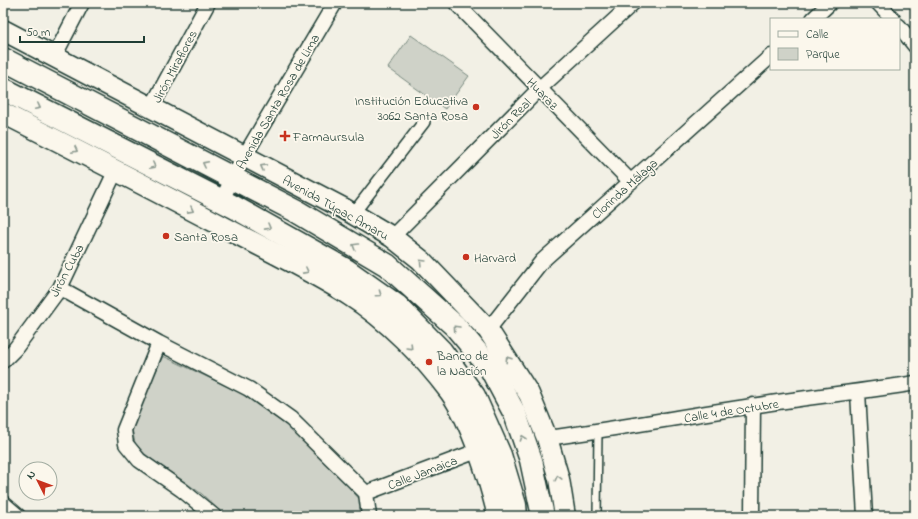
<svg xmlns="http://www.w3.org/2000/svg" width="918" height="519" font-family="'Indie Flower',sans-serif">
<style>
.green{fill:#cfd2c8;stroke:#77887e}
.lines{fill:none;stroke-linecap:round;stroke-linejoin:round}
.service-casing{stroke:#1f3d34;stroke-width:10}
.pedestrian-casing{stroke:#1f3d34;stroke-width:14}
.minor-casing{stroke:#1f3d34;stroke-width:17}
.secondary-casing{stroke:#1f3d34;stroke-width:23}
.trunk-casing{stroke:#1f3d34;stroke-width:25}
.service{stroke:#fbf7ec;stroke-width:7}
.pedestrian{stroke:#fbf7ec;stroke-width:11}
.minor{stroke:#fbf7ec;stroke-width:14}
.secondary{stroke:#fbf7ec;stroke-width:20}
.trunk{stroke:#fbf7ec;stroke-width:22}
.oneway{stroke:#8d9a90}
.poi-dot{fill:#c8321e;stroke:#fbf7ec;stroke-width:1.5}
.labels{text-anchor:middle;stroke-width:3.5;stroke-linejoin:round;paint-order:stroke}
.street-label{font-size:13px;fill:#1f3d34;stroke:#fbf7ec}
.poi-label{font-size:13px;fill:#1f3d34;stroke:#fbf7ec;text-anchor:start}
</style>
<rect width="100%" height="100%" fill="#f2f0e5"/>
<filter id="ink" filterUnits="userSpaceOnUse"><feTurbulence type="fractalNoise" baseFrequency=".025" numOctaves="2"/><feDisplacementMap in="SourceGraphic" scale="8" xChannelSelector="R" yChannelSelector="G"/><feConvolveMatrix kernelMatrix="1 2 1 2 8 2 1 2 1" color-interpolation-filters="sRGB"/></filter>
<g filter="url(#ink)">
<!-- green -->
<path class="green" d="M411,35L469,76L445,109L388,68Z
M163,356L241,393L286,425L339,475L360,500L361,516H225L202,494L147,456L135,443L132,429L141,404Z"/>
<g class="lines">
<defs>
<path id="service" d="M597,516L598,431"/>
<path id="pedestrian" d="M353,214L424,122"/>
<path id="minor" d="M456,3L631,182
M878,3L893,19
M813,19L830,3
M899,26L915,46
M54,57L82,3
M151,108L208,3
M221,201L244,157L335,3
M392,237L539,89L633,3
M60,288L159,343L249,389L291,419L366,493L369,516
M488,330L542,261L771,56
M159,343L124,430L126,444L139,460L182,490L214,516
M3,361L15,349L60,288L116,170
M858,392L865,516
M547,438C616,429 684,416 752,406C806,397 861,392 915,383
M366,493L477,451
M3,503L18,516
M752,516L753,405"/>
<path id="secondary" d="M3,30L343,208L392,237L421,260L488,330L529,394L547,438L559,479L565,516
M3,113C78,151 152,189 226,228C267,250 310,270 349,295C387,319 423,356 450,392C472,423 489,479 498,516"/>
<path id="trunk" d="M3,59L296,211L387,265L455,326L491,369L515,414L531,460L543,516
M3,89L234,207L346,270L397,306L441,351L474,396L500,455L515,505L516,516"/>
</defs>
<!-- service casing -->
<use href="#service" class="service-casing"/>
<!-- pedestrian casing -->
<use href="#pedestrian" class="pedestrian-casing"/>
<!-- minor casing -->
<use href="#minor" class="minor-casing"/>
<!-- secondary casing -->
<use href="#secondary" class="secondary-casing"/>
<!-- trunk casing -->
<use href="#trunk" class="trunk-casing"/>
<!-- service -->
<use href="#service" class="service"/>
<!-- pedestrian -->
<use href="#pedestrian" class="pedestrian"/>
<!-- minor -->
<use href="#minor" class="minor"/>
<!-- secondary -->
<use href="#secondary" class="secondary"/>
<!-- trunk -->
<use href="#trunk" class="trunk"/>
</g>
<!-- one-way arrows -->
<defs><path id="oneway-chevron" d="M-2-3.5L2.5 0L-2 3.5" fill="none" stroke-width="1.6" stroke-linecap="round" stroke-linejoin="round"/></defs>
<g class="oneway">
<use href="#oneway-chevron" transform="translate(38 107) rotate(27)"/>
<use href="#oneway-chevron" transform="translate(75 150) rotate(27)"/>
<use href="#oneway-chevron" transform="translate(205 164) rotate(-153)"/>
<use href="#oneway-chevron" transform="translate(153 166) rotate(27)"/>
<use href="#oneway-chevron" transform="translate(263 167) rotate(-152)"/>
<use href="#oneway-chevron" transform="translate(191 210) rotate(28)"/>
<use href="#oneway-chevron" transform="translate(268 227) rotate(29)"/>
<use href="#oneway-chevron" transform="translate(355 246) rotate(-149)"/>
<use href="#oneway-chevron" transform="translate(422 262) rotate(-135)"/>
<use href="#oneway-chevron" transform="translate(306 271) rotate(28)"/>
<use href="#oneway-chevron" transform="translate(379 294) rotate(35)"/>
<use href="#oneway-chevron" transform="translate(456 328) rotate(-133)"/>
<use href="#oneway-chevron" transform="translate(410 347) rotate(46)"/>
<use href="#oneway-chevron" transform="translate(508 359) rotate(-123)"/>
<use href="#oneway-chevron" transform="translate(523 438) rotate(-109)"/>
<use href="#oneway-chevron" transform="translate(558 478) rotate(-104)"/>
</g>
</g>
<!-- markers -->
<g class="poi-dot">
<circle cx="476" cy="107" r="4"/>
<path d="M283 130h4v4h4v4h-4v4h-4v-4h-4v-4h4z"/>
<circle cx="166" cy="236" r="4"/>
<circle cx="466" cy="257" r="4"/>
<circle cx="429" cy="362" r="4"/>
</g>
<g class="labels">
<!-- street labels -->
<g class="street-label">
<text transform="translate(174 66) rotate(-62)" y="5">Jirón Miraflores</text>
<text transform="translate(543 93) rotate(46)" y="5">Huaraz</text>
<text transform="translate(277 101) rotate(-60)" y="5">Avenida Santa Rosa de Lima</text>
<text transform="translate(510 118) rotate(-45)" y="5">Jirón Real</text>
<text transform="translate(624 188) rotate(-42)" y="5">Clorinda Málaga</text>
<text transform="translate(336 207) rotate(29)" y="5">Avenida Túpac Amaru</text>
<text transform="translate(66 270) rotate(-62)" y="5">Jirón Cuba</text>
<text transform="translate(731 410) rotate(-9)" y="5">Calle 4 de Octubre</text>
<text transform="translate(422 472) rotate(-21)" y="5">Calle Jamaica</text>
</g>
<!-- poi labels -->
<g class="poi-label">
<text x="468" y="105" text-anchor="end">Institución Educativa<tspan x="468" dy="15">3062 Santa Rosa</tspan></text>
<text x="293" y="141">Farmaursula</text>
<text x="174" y="241">Santa Rosa</text>
<text x="474" y="262">Harvard</text>
<text x="437" y="360">Banco de<tspan x="437" dy="15">la Nación</tspan></text>
</g>
</g>
<!-- margin -->
<rect width="918" height="519" fill="none" stroke="#fbf7ec" stroke-width="16"/>
<rect x="8" y="8" width="902" height="503" fill="none" stroke="#1f3d34" stroke-width="1.5" filter="url(#ink)"/>
<!-- legend -->
<rect x="770" y="18" width="130" height="52" fill="#fbf7ec" stroke="#a3ada2"/>
<rect x="778" y="31" width="20" height="6" fill="#fbf7ec" stroke="#a3ada2"/>
<text x="806" y="38" font-size="12" fill="#1f3d34">Calle</text>
<rect x="778" y="48" width="20" height="12" fill="#cfd2c8" stroke="#a3ada2"/>
<text x="806" y="58" font-size="12" fill="#1f3d34">Parque</text>
<!-- north arrow -->
<g transform="translate(38 481) rotate(312)"><circle r="19" fill="#fbf7ec" stroke="#a3ada2"/>
<path d="M0-3L7 15L0 10L-7 15Z" fill="#c8321e"/>
<text y="-6" font-size="11" font-weight="bold" text-anchor="middle" fill="#1f3d34">N</text>
</g>
<!-- scale -->
<path d="M20 36v6h124v-6" fill="none" stroke="#1f3d34" stroke-width="2"/>
<text x="26" y="36" font-size="12" fill="#1f3d34" stroke="#fbf7ec" stroke-width="3" paint-order="stroke">50 m</text>
</svg>
